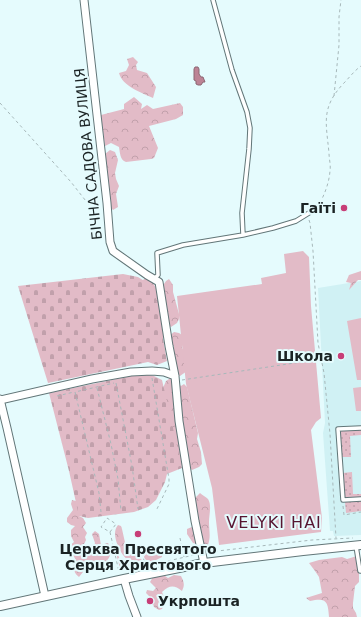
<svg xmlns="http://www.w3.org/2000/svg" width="361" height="617" font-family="'DejaVu Sans',sans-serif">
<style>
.built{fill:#d0f1f4}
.grass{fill:url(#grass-dots)}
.forest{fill:url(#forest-crowns)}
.cemetery{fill:url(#cemetery-stones)}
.garden{fill:#e2bbc7}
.water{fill:#bd8395;stroke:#8c6673}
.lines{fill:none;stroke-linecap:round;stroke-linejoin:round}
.service-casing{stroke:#627678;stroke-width:5.5}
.minor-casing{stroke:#627678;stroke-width:9}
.tertiary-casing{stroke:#627678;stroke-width:10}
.path{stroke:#a7b8ba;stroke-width:1;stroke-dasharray:3 3;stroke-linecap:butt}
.service{stroke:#fff;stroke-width:3.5}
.minor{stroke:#fff;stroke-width:7}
.tertiary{stroke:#fff;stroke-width:8}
.poi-dot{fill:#c73e77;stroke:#e5fbfd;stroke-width:1.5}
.labels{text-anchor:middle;stroke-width:4;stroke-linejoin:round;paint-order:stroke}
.street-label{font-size:14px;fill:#1b2324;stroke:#e5fbfd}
.poi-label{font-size:14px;font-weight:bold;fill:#1b2324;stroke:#e5fbfd;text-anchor:end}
.quarter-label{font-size:16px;letter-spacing:1px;fill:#571531;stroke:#e5fbfd}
</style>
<defs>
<pattern id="grass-dots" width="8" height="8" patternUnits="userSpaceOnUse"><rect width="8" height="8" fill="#e2bbc7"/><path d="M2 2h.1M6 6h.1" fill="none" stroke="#c1a0ab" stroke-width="1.8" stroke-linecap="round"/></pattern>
<pattern id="forest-crowns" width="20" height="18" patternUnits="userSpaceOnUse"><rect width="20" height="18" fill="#e2bbc7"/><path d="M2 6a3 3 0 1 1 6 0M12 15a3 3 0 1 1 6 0" fill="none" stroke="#c1a0ab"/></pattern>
<pattern id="cemetery-stones" width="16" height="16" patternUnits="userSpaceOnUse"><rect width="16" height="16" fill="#e2bbc7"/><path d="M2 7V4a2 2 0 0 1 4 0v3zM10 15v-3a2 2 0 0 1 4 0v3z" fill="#c1a0ab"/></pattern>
</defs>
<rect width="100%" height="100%" fill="#e5fbfd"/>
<!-- built -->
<path class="built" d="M361,281V535L334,536L333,531H330L323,433L325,423L318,288Z"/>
<!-- grass -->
<path class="grass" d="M361,429V435L350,436L351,457H342L340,432L343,430Z
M352,472L353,494H361V497L345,498L343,473Z
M361,501V511L346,513L345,502Z"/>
<!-- forest -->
<path class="forest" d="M133,57L138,62L136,65L137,70L147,73L156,87L153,98C142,93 122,86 119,73L126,71L129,65L127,59Z
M134,97L142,104L141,109L147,105L153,109L180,103L183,107V115L176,119L149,126L158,148L154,158L151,159L126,162C120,160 120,153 119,147L111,143L105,146L101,117V115L124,109V104Z
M110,150L115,152L118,160L115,173L116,179L119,186L116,194L118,207L113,210L111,208L108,178L103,159L105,154Z
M361,271V280H358L349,290L351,283L346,282L349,275Z
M147,277L153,283L159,293L165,337L160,339L143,283V280Z
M169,279L173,285V292L179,314V319L177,323L171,327L166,321L162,287L166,281Z
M174,332L179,333L182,335V348L186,354L187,371L180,376L176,375L171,351L174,347L168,339V337Z
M172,377L181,386L184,384L187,387L198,433L197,439L201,452L202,464L199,467L192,470L190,468L184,471L178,458L163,388L166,381Z
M200,493C202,495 206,497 208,499C212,505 209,515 209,522C209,530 211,537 208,545L206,546L193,543L187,534V529L199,524L198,517L194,503L195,498Z
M72,500L76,501L80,512L79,516L83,518L86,523L83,527L87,533L85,537L86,540L84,544L91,547L94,546L95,543L92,534L95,531L99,534L101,545L108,543C115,553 108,564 97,565C92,566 88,564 83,563L82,567L83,572L79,577C75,574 74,571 73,566L76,561C74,556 73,554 68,552V547L74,542L71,536V530L75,526L71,525L67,522V518L73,510L71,504Z
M118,525L121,526L122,529L126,547L130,553C137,553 140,554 142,561C137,567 127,568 120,568L117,557V554L118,555L122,564H124L130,563C128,560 125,558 123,555C118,548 111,533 118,525Z
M154,551L159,552L162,555V557L156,560L149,562L145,559L144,557L145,554Z
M357,556L360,565L357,568L359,573V582L355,586L353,603V608L356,613L357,617H329C328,602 327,597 310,601L306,598L322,593L319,577L315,571L309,563L319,560L342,557L347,559Z
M159,574L165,576L168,578L174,575L181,576C184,582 185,585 182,591C174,585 170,585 162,592C163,595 165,598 166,602L162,609L159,610L154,607L151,598L146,593L147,590L153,591L156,588L150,582L153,577Z"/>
<!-- cemetery -->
<path class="cemetery" d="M123,274L138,277L154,287L167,361L157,365L148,362L48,383L18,286Z
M144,374L154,376L162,380L182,468L167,474L165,482L156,500L148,507L134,512L88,518L79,516L69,471L49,393L131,376Z"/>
<!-- garden -->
<path class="garden" d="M303,251L309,257L311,306L321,418L316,422L311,430L322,518L321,532L219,545L212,488L186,384L177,296L262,284L261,278L286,273L284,254Z
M361,318V380H357L347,321Z
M361,387V411H356L353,388Z"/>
<!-- water -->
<path class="water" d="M195,67H198L199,69V74L201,77H203L205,82H203L201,85H198L196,84V81L194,80V69Z"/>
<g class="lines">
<defs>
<path id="service" d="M213,0L232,70L247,112L250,128L249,149L242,213L243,235
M154,279L158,275L157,253L183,245L243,235L273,228L296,221L317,208
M361,428L338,429L343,500L361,499
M356,546L360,571H361"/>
<path id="minor" d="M84,0L107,203L110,242L113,251L147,275L159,282L169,346L175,376L179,421L195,521L204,563
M0,399L7,428L45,596
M0,400L92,379L131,372L152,371L164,372L175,376
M124,579L129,596L137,617"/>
<path id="tertiary" d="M0,606L124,579L204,563L303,551L361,545"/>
</defs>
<!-- service casing -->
<use href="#service" class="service-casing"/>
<!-- minor casing -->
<use href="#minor" class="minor-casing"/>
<!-- tertiary casing -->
<use href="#tertiary" class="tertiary-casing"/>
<!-- path -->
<path class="path" d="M334,96L339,45V17L341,0
M0,103L71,182L100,219
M320,203C325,193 329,183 330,171C331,165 329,159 329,153C326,122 321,108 343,84C349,78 354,71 361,66
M309,220L310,223L313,251L318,343L324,373L330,434L336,538
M152,378L169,479V484L156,511
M182,380L321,359
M116,383L132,466L138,509
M97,388L111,444L118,479L121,511
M57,396L74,392
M343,506L344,515L361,512
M101,512L99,493L75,392L114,383
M110,532L116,524L107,518L101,527L110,532L119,572
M180,538L184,557
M141,547L145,565
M209,552L312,540L353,538
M133,569L194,555"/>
<!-- service -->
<use href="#service" class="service"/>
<!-- minor -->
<use href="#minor" class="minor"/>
<!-- tertiary -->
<use href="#tertiary" class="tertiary"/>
</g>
<!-- markers -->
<g class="poi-dot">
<circle cx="344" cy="208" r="4"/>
<circle cx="341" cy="356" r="4"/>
<circle cx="138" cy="534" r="4"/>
<circle cx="150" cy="601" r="4"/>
</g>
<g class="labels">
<!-- street labels -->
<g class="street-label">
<text transform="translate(88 154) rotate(-96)" y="5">БІЧНА САДОВА ВУЛИЦЯ</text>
</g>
<!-- poi labels -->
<g class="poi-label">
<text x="336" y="213">Гаїті</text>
<text x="333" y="361">Школа</text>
<text x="138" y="554" text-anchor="middle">Церква Пресвятого<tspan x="138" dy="16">Серця Христового</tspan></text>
<text x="158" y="606" text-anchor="start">Укрпошта</text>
</g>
<!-- quarter labels -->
<g class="quarter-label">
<text x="274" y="528">VELYKI HAI</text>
</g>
</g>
</svg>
